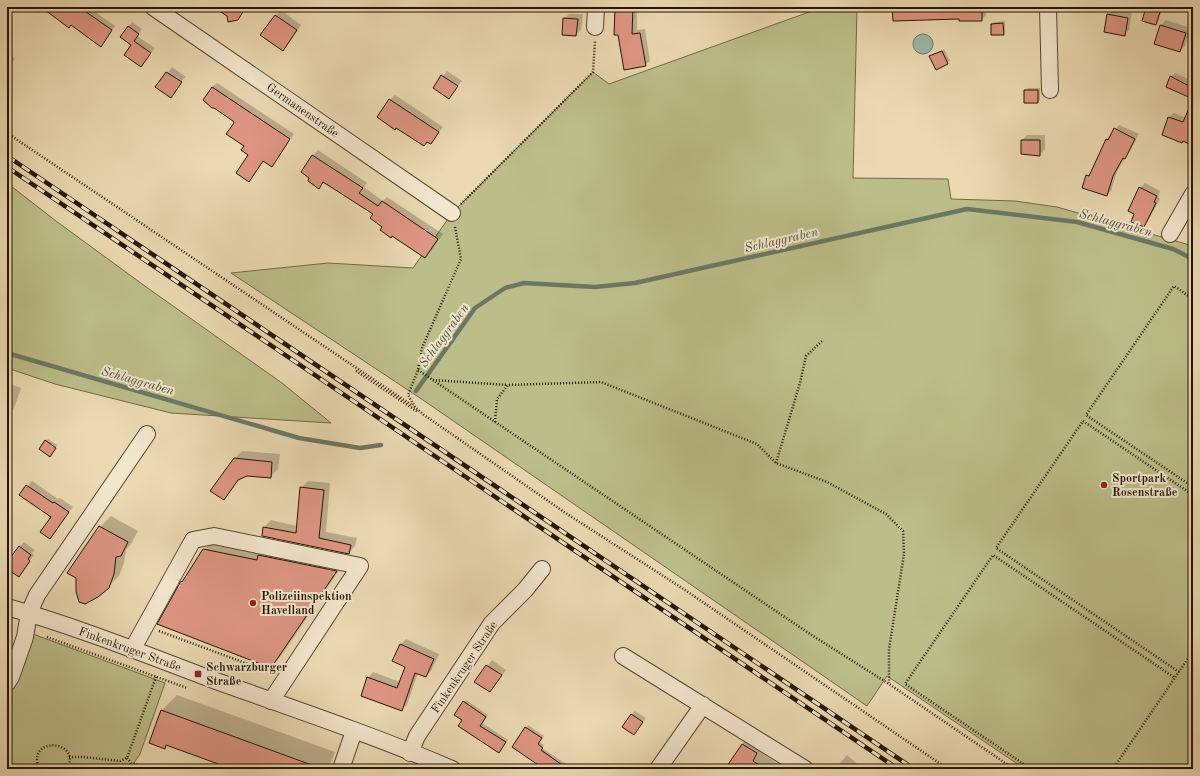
<svg xmlns="http://www.w3.org/2000/svg" width="1200" height="776" font-family="'Old Standard TT',serif">
<style>
.green{fill:#bcbe89;stroke:#706a44}
.water{fill:#99baa9;stroke:#6b7865}
.shadow{fill:#0003}
.lines{fill:none;stroke-linecap:round;stroke-linejoin:round}
.stream{stroke:#6b7865;stroke-width:4.5}
.building{fill:#de9683;stroke:#251500}
.minor-casing{stroke:#56462c;stroke-width:18}
.path{stroke:#251500;stroke-width:2.5;stroke-dasharray:1 2;stroke-linecap:butt}
.minor{stroke:#f2e6cd;stroke-width:16}
.rail-casing{stroke:#251500;stroke-width:4.5}
.rail{stroke:#f2e6cd;stroke-width:3;stroke-dasharray:9;stroke-linecap:butt}
.poi-dot{fill:#8f2418;stroke:#f2e6cd;stroke-width:1.5}
.labels{text-anchor:middle;stroke-width:4;stroke-linejoin:round;paint-order:stroke}
.street-label{font-size:12px;fill:#251500;stroke:#f2e6cd}
.poi-label{font-size:12px;font-weight:bold;fill:#251500;stroke:#f2e6cd;text-anchor:start}
.water-label{font-size:13px;font-style:italic;fill:#4e4f3b;stroke:#f2e6cd}
</style>
<rect width="100%" height="100%" fill="#ebd9b2"/>
<filter id="stains"><feTurbulence type="fractalNoise" baseFrequency=".005" numOctaves="4"/><feColorMatrix values="0 0 0 0 .2 0 0 0 0 .09 0 0 0 0 .02 0 0 0 .5 -.17"/></filter>
<radialGradient id="worn" r=".72"><stop offset=".6" stop-color="#630" stop-opacity="0"/><stop offset="1" stop-color="#630" stop-opacity=".3"/></radialGradient>
<!-- green -->
<path class="green" d="M823,7H857L853,178L948,179L951,199L1015,201L1057,207L1193,246V769H1025L887,676L867,706L420,398L231,273L328,263L413,268L453,212L593,72L609,84Z
M7,183L56,221L149,289L282,383L331,423L171,413L55,384L7,368Z
M33,634L165,683L140,754L130,769H7V696L23,666Z"/>
<!-- water -->
<path class="water" d="M913 44a10 10 0 1 1 20 0a10 10 0 1 1-20 0Z"/>
<!-- shadow -->
<path class="shadow" d="M31,7H88L115,26L104,42L72,24L69,27L44,8L39,13Z
M875,7H985L986,16L981,20Z
M1148,7H1154L1162,9L1158,22L1156,24L1147,8Z
M281,10L301,25L288,44L283,50L261,35Z
M1113,10L1132,13L1129,30L1124,35L1108,15Z
M621,11L637,12V30L645,29L650,61L645,65Z
M569,14H583L581,30L576,35L564,19Z
M1166,20L1191,28L1185,46L1180,51L1155,43L1161,25Z
M1005,21V32L1003,34H992V24L994,22Z
M132,22L142,29L137,36L155,48L141,66L132,45L128,27Z
M944,49L950,61L947,63L931,57Z
M7,53L15,59L7,70Z
M172,67L186,77L185,78H184L174,92H175L171,97L157,87Z
M447,71L462,81L449,97L435,87Z
M1175,73L1193,81V99L1171,77Z
M217,83L294,134L276,161L272,166L264,161L249,180L250,155L234,120L212,87Z
M1028,88H1040V100L1038,102L1025,90Z
M395,95L443,127L430,143L390,100Z
M1193,102V143L1183,140L1169,117L1174,113L1186,118Z
M1119,125L1139,134L1129,153L1125,158L1117,171L1111,191L1106,195L1087,176L1092,172L1107,139Z
M1027,135H1045V149L1040,155L1022,140Z
M318,150L367,183L364,187L383,201L387,197L443,234L430,252L425,257L384,226L374,214L324,182L319,187L313,155Z
M1145,183L1160,191L1158,197L1160,199L1148,221L1144,226L1136,214L1140,188Z
M8,383L21,388L14,408L9,414L7,413Z
M48,439L57,445L52,453L46,441Z
M242,451L280,454L278,469L270,477L247,475L241,477L231,491L224,499L234,459Z
M32,481L58,499L60,498L73,507L50,538L52,517L20,495Z
M308,481L330,483L326,532L357,538L355,546L349,553L264,527L271,520L297,526L301,488Z
M111,516L138,531L131,544L126,550L124,563L119,576L98,596L77,577L68,573L100,527Z
M215,539L346,560L281,656L271,666L159,624L182,582L186,577L204,550Z
M24,542L35,550L32,553L34,555L19,576L7,568V551L13,555Z
M406,639L439,654L431,671L426,676L418,673L407,705L401,710L368,678L373,672L400,682L406,666L393,660L401,644Z
M492,660L506,670L495,686L490,691L476,682Z
M177,695L335,752L331,762L324,769H235L167,744L164,748L150,743L162,710Z
M466,700L488,715L482,723L508,740L499,752L463,720L464,702Z
M635,711L646,718L634,733L631,715Z
M528,725L544,736L540,742L544,745L542,748L574,769H546L513,746Z
M750,736L764,745L760,752L785,769H733L728,766L742,744Z
M847,755L863,769H835Z"/>
<g class="lines">
<!-- stream -->
<path class="stream" d="M7,353L299,438L360,448L381,445
M416,391L475,308L505,288L524,283L595,287L635,283L967,209L1077,222L1173,249L1193,259"/>
</g>
<!-- building -->
<path class="building" d="M41,7H79L112,30L101,47L71,25L69,28Z
M213,7H246L238,20L228,22L227,16Z
M615,7H633L632,34L640,33L646,66L624,70L618,35H614Z
M892,7H982V21H959V19L893,21Z
M1146,7L1160,12L1156,25L1142,21Z
M1107,14L1128,18L1125,36L1104,32Z
M275,15L297,30L283,51L260,35Z
M563,18L578,19L576,36L562,35Z
M1003,23L1004,35H991V24Z
M1160,25L1186,33L1180,52L1154,44Z
M128,26L139,34L134,41L151,53L141,67L124,55L131,45L120,37Z
M942,51L948,64L936,70L929,56Z
M166,72L182,82L171,98L155,87Z
M441,75L458,86L449,99L433,88Z
M1170,76L1193,88V99L1166,87Z
M212,87L290,139L272,167L263,161L249,182L236,173L248,155L241,150L244,146L226,134L234,123L233,121L214,108H212L203,100Z
M1024,90H1038V103H1024Z
M389,99L439,132L431,144L427,142L424,146L396,128L395,130L377,117Z
M1193,99V146L1183,141L1182,143L1162,135L1168,117L1183,122Z
M1114,128L1135,139L1125,159L1123,158L1113,176L1107,196L1082,188L1086,175L1089,176L1106,139L1108,140Z
M1021,140H1040V156L1021,154Z
M312,155L363,188L359,193L378,206L382,201L438,239L425,258L392,236L391,238L380,230L382,227L370,218L373,214L323,182L319,189L308,181L309,178L301,172Z
M1139,187L1157,196L1154,202L1156,203L1144,227L1131,222L1134,214L1128,211Z
M45,440L56,448L50,457L39,449Z
M234,458L272,462L271,478L247,476L238,480L224,500L210,491Z
M26,485L53,503L54,502L69,512L50,539L40,532L51,517L19,495Z
M300,487L324,490L319,538L351,545L349,554L262,536L263,527L296,533Z
M99,526L128,542L121,556L116,557L114,574L109,588L98,597L85,604L79,602L76,591V578L67,573Z
M19,546L31,555L28,559L30,561L19,577L7,569V562Z
M203,549L257,560L258,555L337,571L271,668L157,624L181,581L182,582Z
M400,644L434,659L426,677L415,673L402,711L361,696L367,677L397,688L405,667L392,661Z
M486,665L502,675L490,692L474,682Z
M463,701L486,717L480,726L506,742L499,753L458,726L462,720L454,715Z
M161,710L320,768V769H232L166,745L165,749L149,743Z
M631,714L643,722L634,735L622,727Z
M525,727L542,738L538,744L543,748L541,750L568,769H544L512,747Z
M742,744L757,753L753,761L765,769H725Z"/>
<g class="lines">
<defs>
<path id="minor" d="M153,7L452,213
M1048,7L1050,90
M595,27L596,7
M1170,234L1193,194
M7,607C78,627 147,655 216,681C295,709 375,736 452,769
M132,650L193,540L214,536L360,566L271,701
M623,656L805,769
M7,683L11,677L25,637L29,613L37,595L147,434
M410,753L417,736L492,623L525,590L542,569
M341,769L354,731
M658,769L703,705"/>
</defs>
<!-- minor casing -->
<use href="#minor" class="minor-casing"/>
<!-- path -->
<path class="path" d="M7,133L413,406
M461,204L593,72L595,41
M455,227L461,259L422,348L418,370L408,395L415,407L424,415L567,514L685,590L948,769
M1193,299L1174,286L1086,415L1193,487
M418,370L810,634L889,684L1014,769
M356,371L418,412
M433,380L508,385
M495,422L497,399L508,385L601,382L757,444L776,463L827,482L886,514L903,531L904,554L889,649V683
M776,463L800,383L806,356L822,341
M159,631L272,673
M47,637L187,688
M1179,672L996,548L1083,421L1193,495
M69,757H83L120,761L127,758L156,677
M127,758L131,763L152,769
M39,769C26,735 83,740 67,769
M1031,769L905,684L993,555L1175,678
M1113,769L1193,651"/>
<!-- minor -->
<use href="#minor" class="minor"/>
<defs>
<path id="rail" d="M7,156L914,769
M7,167L898,769"/>
</defs>
<!-- rail casing -->
<use href="#rail" class="rail-casing"/>
<!-- rail -->
<use href="#rail" class="rail"/>
</g>
<!-- markers -->
<g class="poi-dot">
<circle cx="1104" cy="485" r="4"/>
<circle cx="253" cy="603" r="4"/>
<rect x="194" y="670" width="8" height="8" rx="2"/>
</g>
<g class="labels">
<!-- street labels -->
<g class="street-label">
<text transform="translate(303 110) rotate(35)" y="4">Germanenstraße</text>
<text transform="translate(130 649) rotate(20)" y="4">Finkenkruger Straße</text>
<text transform="translate(464 667) rotate(-56)" y="4">Finkenkruger Straße</text>
</g>
<!-- poi labels -->
<g class="poi-label">
<text x="1112" y="482">Sportpark<tspan x="1112" dy="14">Rosenstraße</tspan></text>
<text x="261" y="600">Polizeiinspektion<tspan x="261" dy="14">Havelland</tspan></text>
<text x="206" y="671">Schwarzburger<tspan x="206" dy="14">Straße</tspan></text>
</g>
<!-- water labels -->
<g class="water-label">
<text transform="translate(1116 222) rotate(15)" y="5">Schlaggraben</text>
<text transform="translate(781 239) rotate(-13)" y="5">Schlaggraben</text>
<text transform="translate(443 335) rotate(-54)" y="5">Schlaggraben</text>
<text transform="translate(138 380) rotate(16)" y="5">Schlaggraben</text>
</g>
</g>
<!-- margin -->
<rect width="1200" height="776" fill="none" stroke="#ebd9b2" stroke-width="24"/>
<rect x="8" y="8" width="1184" height="760" fill="none" stroke="#251500" stroke-width="2"/>
<rect x="12" y="12" width="1176" height="752" fill="none" stroke="#251500"/>
<rect width="100%" height="100%" filter="url(#stains)"/>
<rect width="100%" height="100%" fill="url(#worn)"/>
</svg>
